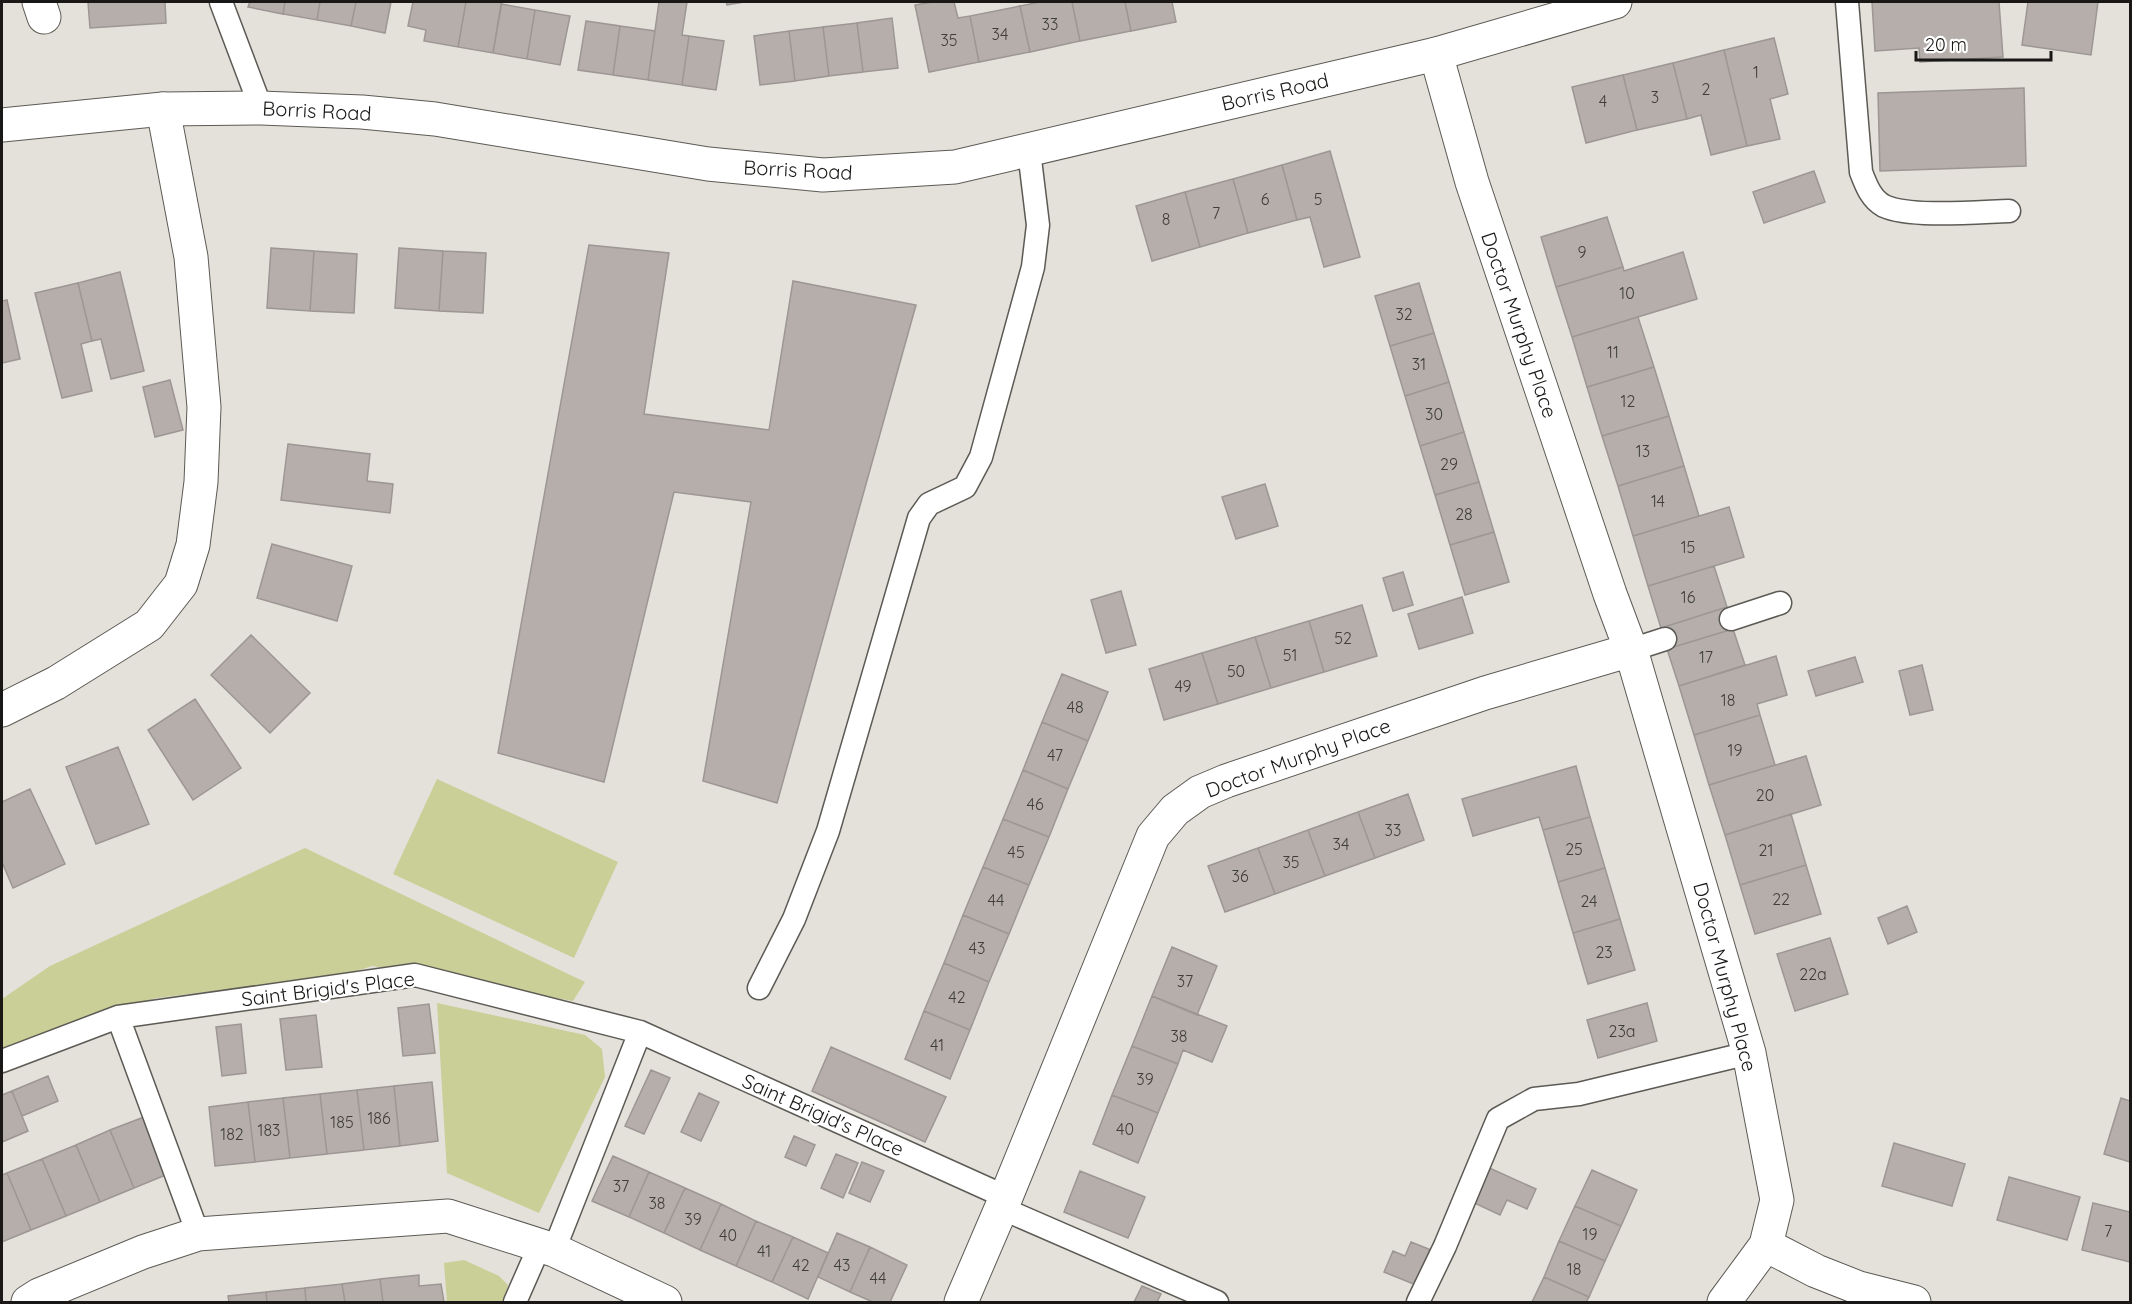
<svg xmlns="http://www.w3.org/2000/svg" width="2132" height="1304" font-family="Quicksand,sans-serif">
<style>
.green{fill:#cacf97}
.building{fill:#b5aeab;stroke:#9d9693;stroke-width:1.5}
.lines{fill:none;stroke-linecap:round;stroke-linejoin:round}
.service-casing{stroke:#5c5a54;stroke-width:25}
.minor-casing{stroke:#5c5a54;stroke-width:35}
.tertiary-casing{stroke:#5c5a54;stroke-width:35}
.service{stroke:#fff;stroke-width:22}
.minor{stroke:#fff;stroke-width:33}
.tertiary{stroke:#fff;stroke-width:33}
.labels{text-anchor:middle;stroke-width:4.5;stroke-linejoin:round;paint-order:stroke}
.number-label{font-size:16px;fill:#403e3b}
.street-label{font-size:20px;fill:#191816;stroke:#fff}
</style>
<rect width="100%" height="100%" fill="#e3e1da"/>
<!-- green -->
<path class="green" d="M437,779L618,862L574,958L393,874Z
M305,848L585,982L573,1001L372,966L344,975L156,998L2,1049V999L50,966Z
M437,1003L585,1035L602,1049L605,1077L539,1213L447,1173Z
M464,1260L499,1276L508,1285L503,1302H447L444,1263Z"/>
<!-- building -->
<path class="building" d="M88,2H165L166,23L90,28Z
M250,2H285L283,14L248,7Z
M285,2H320L317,20L283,14Z
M320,2H356L351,26L317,20Z
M356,2H391L385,33L351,26Z
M413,2H466L458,47L424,41L426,30L408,26Z
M466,2H502L493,53L458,47Z
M659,2H687L682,35L689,36L682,85L648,80Z
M726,2H744L727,5Z
M932,2H954L958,18L970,16L979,62L929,72L915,5Z
M1040,2H1072L1080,41L1030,52L1020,6Z
M1072,2H1125L1131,31L1080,41Z
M1125,2H1172L1176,22L1131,31Z
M1872,2H1999L2003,57L1920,62L1919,48L1875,51Z
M2028,2H2098L2091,55L2022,45Z
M501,4L535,10L527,59L493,53Z
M1020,6L1030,52L979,62L970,16Z
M535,10L570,16L560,65L527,59Z
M892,18L898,68L863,72L857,23Z
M586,21L620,26L613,75L578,70Z
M857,23L863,72L829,76L823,27Z
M620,26L655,31L648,80L613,75Z
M823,27L829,76L795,81L789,31Z
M789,31L795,81L760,85L754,36Z
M689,36L724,41L716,90L682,85Z
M1774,38L1788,94L1770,99L1780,139L1747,146L1724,50Z
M1724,50L1747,146L1711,155L1701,115L1687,119L1673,63Z
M1673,63L1687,119L1637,130L1623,75Z
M1623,75L1637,130L1586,143L1572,87Z
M2024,88L2026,166L1880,171L1878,93Z
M1330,151L1360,257L1324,267L1310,217L1297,220L1282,165Z
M1282,165L1297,220L1248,233L1233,179Z
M1814,171L1825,202L1764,223L1753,192Z
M1233,179L1248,233L1200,247L1185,192Z
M1185,192L1200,247L1152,261L1136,206Z
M1607,217L1623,267L1556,287L1541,237Z
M589,245L669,253L644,414L769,430L793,281L916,305L777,803L703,781L751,502L674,492L604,782L498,753Z
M271,248L314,251L310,311L267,308Z
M399,248L443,251L439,311L395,308Z
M314,251L357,254L354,313L310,311Z
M443,251L486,253L483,313L439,311Z
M1683,252L1697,299L1572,337L1556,287L1623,267L1624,271Z
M120,272L144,371L111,379L101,339L92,341L78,283Z
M78,283L92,341L81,344L92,391L62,398L35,293Z
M1419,283L1434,333L1390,346L1375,296Z
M7,300L20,359L2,363V301Z
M1638,317L1654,367L1587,387L1572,337Z
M1434,333L1449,382L1405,396L1390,346Z
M1654,367L1669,416L1602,436L1587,387Z
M170,380L183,430L155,437L143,387Z
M1449,382L1464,432L1420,446L1405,396Z
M1669,416L1684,466L1618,486L1602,436Z
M1464,432L1479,482L1435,495L1420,446Z
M288,444L370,454L367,481L393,484L390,513L281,500Z
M1684,466L1699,516L1633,536L1618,486Z
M1479,482L1494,532L1450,545L1435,495Z
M1265,484L1278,526L1236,539L1222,497Z
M1729,507L1744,557L1648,586L1633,536Z
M1494,532L1509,582L1465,595L1450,545Z
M272,544L352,566L337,621L257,598Z
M1714,566L1727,607L1661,628L1648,586Z
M1403,572L1413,605L1393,611L1383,578Z
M1121,591L1136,645L1106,653L1091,600Z
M1462,597L1473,633L1419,649L1408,614Z
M1362,605L1377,656L1324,672L1309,621Z
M1727,607L1733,629L1667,649L1661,628Z
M1309,621L1324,672L1271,688L1255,637Z
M1733,629L1745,665L1679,686L1667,649Z
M251,635L310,693L270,733L211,675Z
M1255,637L1271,688L1218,704L1202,653Z
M1202,653L1218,704L1164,720L1149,669Z
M1776,656L1787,695L1757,704L1760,715L1694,735L1679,686Z
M1855,657L1863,682L1816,696L1808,671Z
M1922,665L1933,710L1910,715L1899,671Z
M1062,674L1108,692L1088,741L1042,722Z
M195,699L241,768L193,800L148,730Z
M1760,715L1775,765L1709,785L1694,735Z
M1042,722L1088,741L1068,789L1023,770Z
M118,747L149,824L96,844L66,767Z
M1806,756L1821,805L1725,835L1709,785Z
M1576,766L1590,817L1543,830L1539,817L1473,836L1462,799Z
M1023,770L1068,789L1049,837L1003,819Z
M30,789L65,864L13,888L2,862V802Z
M1408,794L1424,840L1375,858L1358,812Z
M1358,812L1375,858L1325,876L1308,830Z
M1791,814L1806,865L1740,885L1725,835Z
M1590,817L1605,868L1558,882L1543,830Z
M1003,819L1049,837L1029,885L983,867Z
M1308,830L1325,876L1275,894L1258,848Z
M1258,848L1275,894L1225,912L1208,866Z
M1806,865L1821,914L1755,934L1740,885Z
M983,867L1029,885L1009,934L963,915Z
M1605,868L1620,919L1573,933L1558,882Z
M1907,906L1917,932L1888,944L1878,918Z
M963,915L1009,934L989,982L944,963Z
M1620,919L1635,970L1588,984L1573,933Z
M1830,938L1848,994L1795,1011L1777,954Z
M1172,947L1217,966L1197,1015L1152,996Z
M944,963L989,982L970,1030L924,1011Z
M1152,996L1227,1026L1212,1062L1183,1050L1178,1064L1132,1046Z
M1647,1003L1657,1041L1598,1058L1587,1020Z
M429,1004L435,1053L403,1056L398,1008Z
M924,1011L970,1030L950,1079L905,1059Z
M316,1015L322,1067L286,1070L280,1019Z
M241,1024L246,1073L222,1076L216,1027Z
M1132,1046L1178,1064L1158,1113L1112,1095Z
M831,1047L946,1097L925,1142L812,1091Z
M651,1070L670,1078L644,1134L625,1126Z
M48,1076L58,1101L22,1116L12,1091Z
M432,1082L438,1141L400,1146L394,1086Z
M394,1086L400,1146L364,1150L357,1090Z
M357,1090L364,1150L327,1154L320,1094Z
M12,1091L28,1131L2,1142V1095Z
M699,1093L719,1102L701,1141L681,1132Z
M320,1094L327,1154L290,1158L283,1098Z
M1112,1095L1158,1113L1138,1163L1093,1144Z
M283,1098L290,1158L255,1162L248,1102Z
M2121,1098L2130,1101V1162L2104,1154Z
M248,1102L255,1162L215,1166L209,1107Z
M144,1117L168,1174L134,1188L110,1130Z
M110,1130L134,1188L100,1202L76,1145Z
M794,1136L815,1145L806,1166L785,1157Z
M1894,1143L1965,1164L1952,1206L1882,1186Z
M76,1145L100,1202L66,1216L42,1159Z
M836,1154L858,1163L843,1198L821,1188Z
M613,1156L649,1172L629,1217L592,1201Z
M42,1159L66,1216L31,1230L7,1173Z
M862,1162L884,1171L870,1202L849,1193Z
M1485,1166L1536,1189L1527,1209L1507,1200L1500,1215L1470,1201Z
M1592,1170L1637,1190L1621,1226L1575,1206Z
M1080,1171L1145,1197L1128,1238L1064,1212Z
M649,1172L685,1188L664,1233L629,1217Z
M7,1173L31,1230L2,1242V1175Z
M2009,1177L2080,1197L2067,1240L1997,1220Z
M685,1188L721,1204L700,1250L664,1233Z
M2093,1203L2130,1212V1262L2082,1250Z
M721,1204L756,1221L736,1266L700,1250Z
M1575,1206L1621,1226L1605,1261L1559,1241Z
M756,1221L793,1237L772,1282L736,1266Z
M837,1233L870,1247L850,1292L818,1277Z
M793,1237L828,1253L808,1299L772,1282Z
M1559,1241L1605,1261L1589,1297L1544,1277Z
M1411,1242L1431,1250L1416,1285L1384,1272L1393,1251L1405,1256Z
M870,1247L907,1265L890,1302H873L850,1292Z
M419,1275V1286L441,1284L444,1302H383L380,1279Z
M1544,1277L1589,1297L1586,1302H1532Z
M380,1279L383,1302H345L342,1284Z
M342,1284L345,1302H306L305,1288Z
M1142,1286L1161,1294L1157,1302H1134Z
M305,1288L306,1302H267L266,1292Z
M266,1292L267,1302H229L228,1296Z"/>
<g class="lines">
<defs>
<path id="service" d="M221,2L261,108
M1847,2L1861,172C1866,185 1871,199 1884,206C1910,218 1978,212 2009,211
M1731,619L1780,603
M1631,650L1665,639
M759,988L794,919L828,831L919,518L929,504L965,487L981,457L1033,267L1038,225L1029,151
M118,1017L198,1234
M2,1061L118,1017L415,975L640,1032L1006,1197
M1001,1208L1217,1302
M554,1250L640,1032
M515,1302L540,1245
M1418,1302L1445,1246L1498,1119L1534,1099L1579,1094L1749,1053"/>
<path id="minor" d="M39,2L44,17
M1436,54L1472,182L1610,594L1631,650L1749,1053L1777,1200L1766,1245L1724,1302
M2,710L56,683L149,625L181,584L193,545L201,482L204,407L191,257L163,109
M1766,1245L1816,1271L1859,1288L1914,1302
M28,1302L39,1295L143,1252L198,1234L448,1216L554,1250L665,1302
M961,1302L1006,1197L1153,836L1175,810L1200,792L1226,781L1485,693L1631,650"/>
<path id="tertiary" d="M2,125L163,109L261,108L362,112L435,119L708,164L823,175L955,167L1436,54L1615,2"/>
</defs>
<!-- service casing -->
<use href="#service" class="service-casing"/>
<!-- minor casing -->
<use href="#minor" class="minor-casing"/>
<!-- tertiary casing -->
<use href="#tertiary" class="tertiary-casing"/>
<!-- service -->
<use href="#service" class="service"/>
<!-- minor -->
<use href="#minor" class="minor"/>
<!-- tertiary -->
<use href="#tertiary" class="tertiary"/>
</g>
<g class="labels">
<!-- number labels -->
<g class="number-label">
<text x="1050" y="30">33</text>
<text x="1000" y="40">34</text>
<text x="949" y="46">35</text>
<text x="1756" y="78">1</text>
<text x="1706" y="95">2</text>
<text x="1655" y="103">3</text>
<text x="1603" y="107">4</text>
<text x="1265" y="205">6</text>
<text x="1318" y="205">5</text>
<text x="1216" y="219">7</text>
<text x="1166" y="225">8</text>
<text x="1582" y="258">9</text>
<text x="1627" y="299">10</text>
<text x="1404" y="320">32</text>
<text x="1613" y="358">11</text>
<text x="1419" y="370">31</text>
<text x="1628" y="407">12</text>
<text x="1434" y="420">30</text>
<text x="1643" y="457">13</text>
<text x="1449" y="470">29</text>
<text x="1658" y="507">14</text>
<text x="1464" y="520">28</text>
<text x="1688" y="553">15</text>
<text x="1688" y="603">16</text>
<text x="1343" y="644">52</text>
<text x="1290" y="661">51</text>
<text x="1706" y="663">17</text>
<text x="1236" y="677">50</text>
<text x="1183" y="692">49</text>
<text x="1728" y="706">18</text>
<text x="1075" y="713">48</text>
<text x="1735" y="756">19</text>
<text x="1055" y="761">47</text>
<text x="1765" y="801">20</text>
<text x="1035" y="810">46</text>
<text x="1393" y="836">33</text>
<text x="1341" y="850">34</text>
<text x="1574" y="855">25</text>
<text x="1766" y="856">21</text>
<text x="1016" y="858">45</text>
<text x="1291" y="868">35</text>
<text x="1240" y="882">36</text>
<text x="1781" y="905">22</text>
<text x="996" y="906">44</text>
<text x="1589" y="907">24</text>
<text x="977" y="954">43</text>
<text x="1604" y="958">23</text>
<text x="1813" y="980">22a</text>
<text x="1185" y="987">37</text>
<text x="957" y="1003">42</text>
<text x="1622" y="1037">23a</text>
<text x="1179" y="1042">38</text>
<text x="937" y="1051">41</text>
<text x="1145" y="1085">39</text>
<text x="379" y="1124">186</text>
<text x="342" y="1128">185</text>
<text x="1125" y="1135">40</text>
<text x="269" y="1136">183</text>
<text x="232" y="1140">182</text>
<text x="621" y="1192">37</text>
<text x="657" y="1209">38</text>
<text x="693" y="1225">39</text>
<text x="2108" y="1237">7</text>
<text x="1590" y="1240">19</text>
<text x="728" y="1241">40</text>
<text x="764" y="1257">41</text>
<text x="801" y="1271">42</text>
<text x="842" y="1271">43</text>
<text x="1574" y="1275">18</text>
<text x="878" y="1284">44</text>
</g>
<!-- street labels -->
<g class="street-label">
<text transform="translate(1275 92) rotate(-13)" y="7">Borris Road</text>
<text transform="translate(317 111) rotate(3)" y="7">Borris Road</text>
<text transform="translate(798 170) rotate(3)" y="7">Borris Road</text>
<text transform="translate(1519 325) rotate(71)" y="7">Doctor Murphy Place</text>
<text transform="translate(1298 758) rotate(-20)" y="7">Doctor Murphy Place</text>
<text transform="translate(1725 977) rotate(75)" y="7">Doctor Murphy Place</text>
<text transform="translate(328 989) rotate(-7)" y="7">Saint Brigid's Place</text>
<text transform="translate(823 1115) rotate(24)" y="7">Saint Brigid's Place</text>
</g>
</g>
<!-- border -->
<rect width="2132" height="1304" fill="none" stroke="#191816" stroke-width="6"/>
<!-- scale -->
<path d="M1916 51v9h135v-9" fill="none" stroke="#191816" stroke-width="3"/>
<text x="1925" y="51" font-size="18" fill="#191816" stroke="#ffffff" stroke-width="4.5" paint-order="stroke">20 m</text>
</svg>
